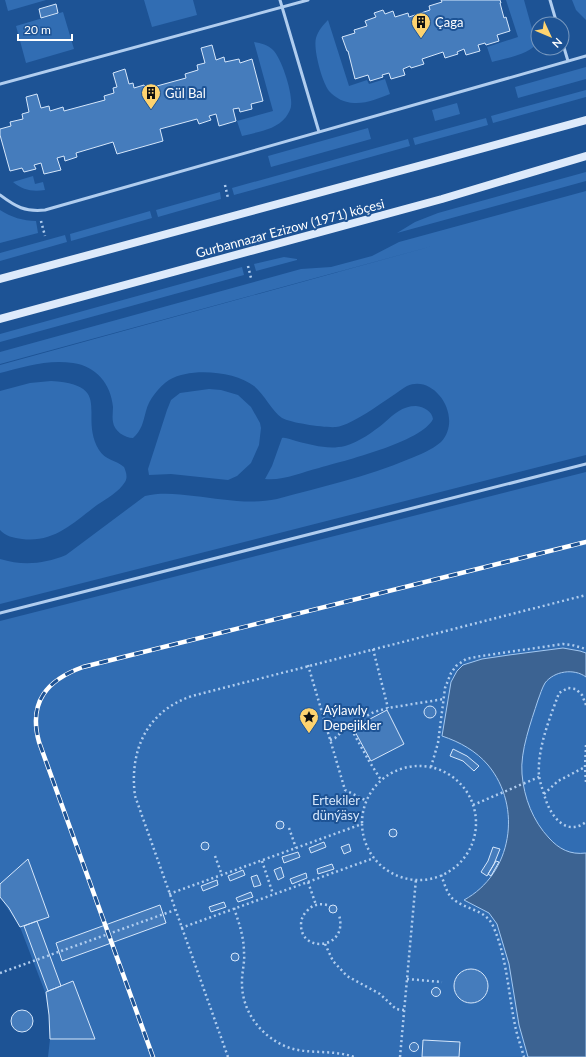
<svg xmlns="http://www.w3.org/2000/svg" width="586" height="1057" font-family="Lato,sans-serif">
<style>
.green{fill:#316db3}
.water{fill:#3c6392;stroke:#a3c8f1}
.building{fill:#457cbc;stroke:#d6e7fb}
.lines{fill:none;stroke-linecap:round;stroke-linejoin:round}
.path{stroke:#b0cdef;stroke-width:2.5;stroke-dasharray:2 3;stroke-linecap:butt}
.lane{stroke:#b0cdef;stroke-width:3}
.secondary{stroke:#ddeafb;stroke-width:8}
.rail-casing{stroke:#fff;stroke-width:4.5}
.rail{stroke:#1d5395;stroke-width:3;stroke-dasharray:9;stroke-linecap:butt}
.labels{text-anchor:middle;stroke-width:4;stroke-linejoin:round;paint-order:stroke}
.poi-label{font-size:13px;fill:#fff;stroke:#1d5395;text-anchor:start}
.street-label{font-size:13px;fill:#fff;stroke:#1d5395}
.park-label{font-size:13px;fill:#d6e7fb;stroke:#1d5395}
</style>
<rect width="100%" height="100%" fill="#1d5395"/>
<!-- green -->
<path class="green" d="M5,0H46L8,11Z
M144,0H193L197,15L152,27Z
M506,0H524L536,43C532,54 503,59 492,62L487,47L518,37Z
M572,0H586V20L576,10Z
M63,12L74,49L26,63L16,26Z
M328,20L349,86L367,80L369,84L385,79L390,94C379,98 366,104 354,103C345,103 335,98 329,91C322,82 313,49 316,38C318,31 323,25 328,20Z
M254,42C261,43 268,45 273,50C282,59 293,94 291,106C291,109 288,114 286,117C276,130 257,132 242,136L237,121L273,111Z
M586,67V79L518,98L515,87Z
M586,90V97L493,123L491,116Z
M457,103L460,114L435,121L432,110Z
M486,118L488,125L415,145L413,138Z
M368,128L371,139L271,167L268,156Z
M408,139L410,146L234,195L232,188Z
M586,172V181L397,233L415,222L438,213Z
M33,176L35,184L43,182L45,190C32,192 23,190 13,182Z
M586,191V455L0,604V559C23,566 44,564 66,555L145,496C161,492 178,494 194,496C222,499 249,505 277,499C321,487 366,477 409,459C419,455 432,450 441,442C464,417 434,373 407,386C391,396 352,426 336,427C326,428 291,423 282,418C272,411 264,394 254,386C235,371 190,367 169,380C159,387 149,399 146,411C143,422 142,430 133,438C125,438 114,431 113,422C112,417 113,412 113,407C111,384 96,366 73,363C48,359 23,367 0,373V365L440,244L0,364V352L301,269L331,267L372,256L399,242Z
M220,192L221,199L158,217L156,210Z
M0,210C11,217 23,221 36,221L38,233L0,243Z
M150,211L152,218L71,241L70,234Z
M65,235L67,242L0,261V253Z
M284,257L297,259V260L256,271L254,264Z
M242,267L244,275L0,342V334Z
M51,381C115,385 78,415 99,450C105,460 116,460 124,467C126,472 128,477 125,482C119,492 106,499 97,505C73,523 54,543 22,539C14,538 5,536 0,530V391L30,383Z
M209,389L221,390L238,395L251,407L260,423L261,428L259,445L251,463L237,476L228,480L171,474L149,475L148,469L167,410L171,400L180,393Z
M416,406C424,407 432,411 433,419C422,442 343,461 319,468C302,472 283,481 265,479L272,466L282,438C286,437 291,440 296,441C312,445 328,450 345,446C359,442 373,432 384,423C394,414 402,406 416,406Z
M586,472V1057H48L50,1039L49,1015L45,992L20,927L0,897V621Z"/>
<!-- water -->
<path class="water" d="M563,648L580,651L586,653V677C574,668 554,671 545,683C542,688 540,695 538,700C531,722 520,751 522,774C524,798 533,821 549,838C559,849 570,855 586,853V1057H528L519,1025L509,964L497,924L489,913L464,900C512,874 523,807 488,765C476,751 460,742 442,736L451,682L457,671L463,665L482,659L509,655Z"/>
<!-- building -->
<path class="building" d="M441,0H500L501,3H500L504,18L506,17L510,31L497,35L499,41L486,45L485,43L478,45L480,51L466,55L464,49L457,52L458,54L445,58L443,52L422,59L424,64L411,68L410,66L403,69L405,75L391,79L389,73L382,75L383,77L370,81L368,75L355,79L348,51H347L342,37L355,33L354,30L367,26L365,21L376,17L374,13L383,10L385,14L393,11L395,17L408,13L409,17L430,10L429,6L442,2Z
M56,4L58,13L41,18L39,9Z
M212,45L216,60L224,57L225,62L239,59L240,63L252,59L263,101L251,104L252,109L240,112L239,108L233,109L236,121L219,126L216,114L209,116L211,120L199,124L197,119L160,129L163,141L117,154L113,142L76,153L77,157L65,161L64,156L57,158L61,170L44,174L41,163L34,165L36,169L24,172L22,168L10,171L0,135V129L11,126L10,122L23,119L22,114L29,112L26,97L37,94L41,108L49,106L50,111L63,107L64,111L105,100L104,96L114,93L113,88L117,87L113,73L125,69L129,84L133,83L134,88L144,85L146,89L186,78L185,74L198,70L197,65L205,63L201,48Z
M424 712a6 6 0 1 1 12 0a6 6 0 1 1-12 0Z
M387,710L404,744L371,761L353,728Z
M304 715a5 5 0 1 1 10 0a5 5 0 1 1-10 0Z
M453,749L467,756L479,766L474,771L463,761L450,756Z
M276 825a4 4 0 1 1 8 0a4 4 0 1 1-8 0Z
M389 833a4 4 0 1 1 8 0a4 4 0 1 1-8 0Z
M201 846a4 4 0 1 1 8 0a4 4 0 1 1-8 0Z
M324,842L326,847L311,853L309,848Z
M349,844L351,851L344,854L341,847Z
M493,847L500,849L494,864L487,876L481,872L488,861Z
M298,852L300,857L284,863L282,857Z
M28,859L49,917L20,927L9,908L0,897V884Z
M496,861L499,862L491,876L488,874Z
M332,864L334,869L318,874L317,869Z
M281,867L284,877L278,880L274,870Z
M243,870L245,875L230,881L228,876Z
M306,873L307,878L292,884L290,879Z
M257,875L261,885L254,887L251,877Z
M217,880L218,885L203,891L201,886Z
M251,892L253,897L238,902L236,898Z
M224,902L226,907L211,912L209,907Z
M329 909a4 4 0 1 1 8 0a4 4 0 1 1-8 0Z
M160,905L166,923L62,961L56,943Z
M37,921L61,986L48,991L24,926Z
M231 957a4 4 0 1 1 8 0a4 4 0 1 1-8 0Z
M454 986a17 17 0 1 1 34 0a17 17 0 1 1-34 0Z
M73,981L95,1039H50L49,1015L46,992Z
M431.5 992a4.5 4.5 0 1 1 9 0a4.5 4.5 0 1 1-9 0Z
M11 1021a11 11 0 1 1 22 0a11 11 0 1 1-22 0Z
M423,1040L460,1042L459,1057H422Z
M409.5 1047a4.5 4.5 0 1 1 9 0a4.5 4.5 0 1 1-9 0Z"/>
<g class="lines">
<!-- path -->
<path class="path" d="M225,185L228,198
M41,221L45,236
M248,266L251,278
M373,649L388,708
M308,665L345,790L367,801
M586,705L582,695L576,689L568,688L559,693C550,718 537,748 539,776C540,782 542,788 544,794C547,805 552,816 561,823C569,829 578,828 586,822
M349,725L369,761L381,780
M330,740L335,738L349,725L374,712L388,708L444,699
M586,745L585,767L586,783
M362 823a57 57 0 1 1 114 0a57 57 0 1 1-114 0Z
M431,767L438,743L445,688L451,673L456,666L466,659L481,656L563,644L572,645L586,649
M544,794L558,781L585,767
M473,805L539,777
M289,828L296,848
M215,856L222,875
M262,861L273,894
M441,875C444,882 446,891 451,897C463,910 485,908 493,926C507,957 508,992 515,1025C517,1036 521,1046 524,1057
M308,882L316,905
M169,894L362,824
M327,905C319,903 312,905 307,911C303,915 301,919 301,925C301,954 349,949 339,915
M234,908C239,923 244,937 244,953C245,962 242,971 242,981C241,1010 260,1036 287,1047C309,1055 332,1049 354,1057
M181,928L374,858
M325,944L333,961L347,976L380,994L396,1009L404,1010
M0,973L175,910
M407,979L442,982
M228,1057L135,796C129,750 147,711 192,696L586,595
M400,1057L416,879"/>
<!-- lane -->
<path class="lane" d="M280,0L319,132
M550,0L557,24
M562,41L568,61
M0,84L308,0
M0,195C16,207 25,212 45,210L586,56
M0,613L586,464"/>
<!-- secondary -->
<path class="secondary" d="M0,279L433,162L586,120
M0,319L442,199L586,156"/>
<defs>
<path id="rail" d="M153,1057L39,742C28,702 47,680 83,667L586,542"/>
</defs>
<!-- rail casing -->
<use href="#rail" class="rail-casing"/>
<!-- rail -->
<use href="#rail" class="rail"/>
</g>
<!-- icons -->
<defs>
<symbol id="building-pin" viewBox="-11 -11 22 30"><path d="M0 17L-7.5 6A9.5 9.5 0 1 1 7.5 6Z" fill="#fed36f" stroke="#1d5395"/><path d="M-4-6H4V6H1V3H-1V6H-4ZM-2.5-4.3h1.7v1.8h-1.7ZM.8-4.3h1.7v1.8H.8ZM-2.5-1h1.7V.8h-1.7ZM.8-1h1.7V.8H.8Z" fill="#111"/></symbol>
<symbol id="sight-pin" viewBox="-11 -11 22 30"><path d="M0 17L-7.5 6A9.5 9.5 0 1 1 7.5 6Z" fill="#fed36f" stroke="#1d5395"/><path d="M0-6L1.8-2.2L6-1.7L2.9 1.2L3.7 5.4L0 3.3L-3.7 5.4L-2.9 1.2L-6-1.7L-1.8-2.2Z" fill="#111"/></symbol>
</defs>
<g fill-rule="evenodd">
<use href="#building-pin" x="410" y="11" width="22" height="30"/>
<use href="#building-pin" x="140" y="82" width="22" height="30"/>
<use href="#sight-pin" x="298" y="706" width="22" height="30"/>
</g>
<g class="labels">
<!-- poi labels -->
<g class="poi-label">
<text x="435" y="27">Çaga</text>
<text x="165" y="98">Gül Bal</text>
<text x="323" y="715">Aýlawly<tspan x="323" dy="15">Depejikler</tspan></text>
</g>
<!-- street labels -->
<g class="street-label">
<text transform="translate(290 228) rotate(-15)" y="5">Gurbannazar Ezizow (1971) köçesi</text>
</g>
<!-- park labels -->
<g class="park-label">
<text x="336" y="805">Ertekiler<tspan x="336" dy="15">dünýäsy</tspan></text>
</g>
</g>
<!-- north arrow -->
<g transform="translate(550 36) rotate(134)"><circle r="19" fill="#1d5395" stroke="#7798bf"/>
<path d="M0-3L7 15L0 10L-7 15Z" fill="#fed36f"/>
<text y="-6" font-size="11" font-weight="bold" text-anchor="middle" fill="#ffffff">N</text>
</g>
<!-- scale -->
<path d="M18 34v6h54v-6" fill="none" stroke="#ffffff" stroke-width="2"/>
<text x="24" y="34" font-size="12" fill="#ffffff" stroke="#1d5395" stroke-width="3" paint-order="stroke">20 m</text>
</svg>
